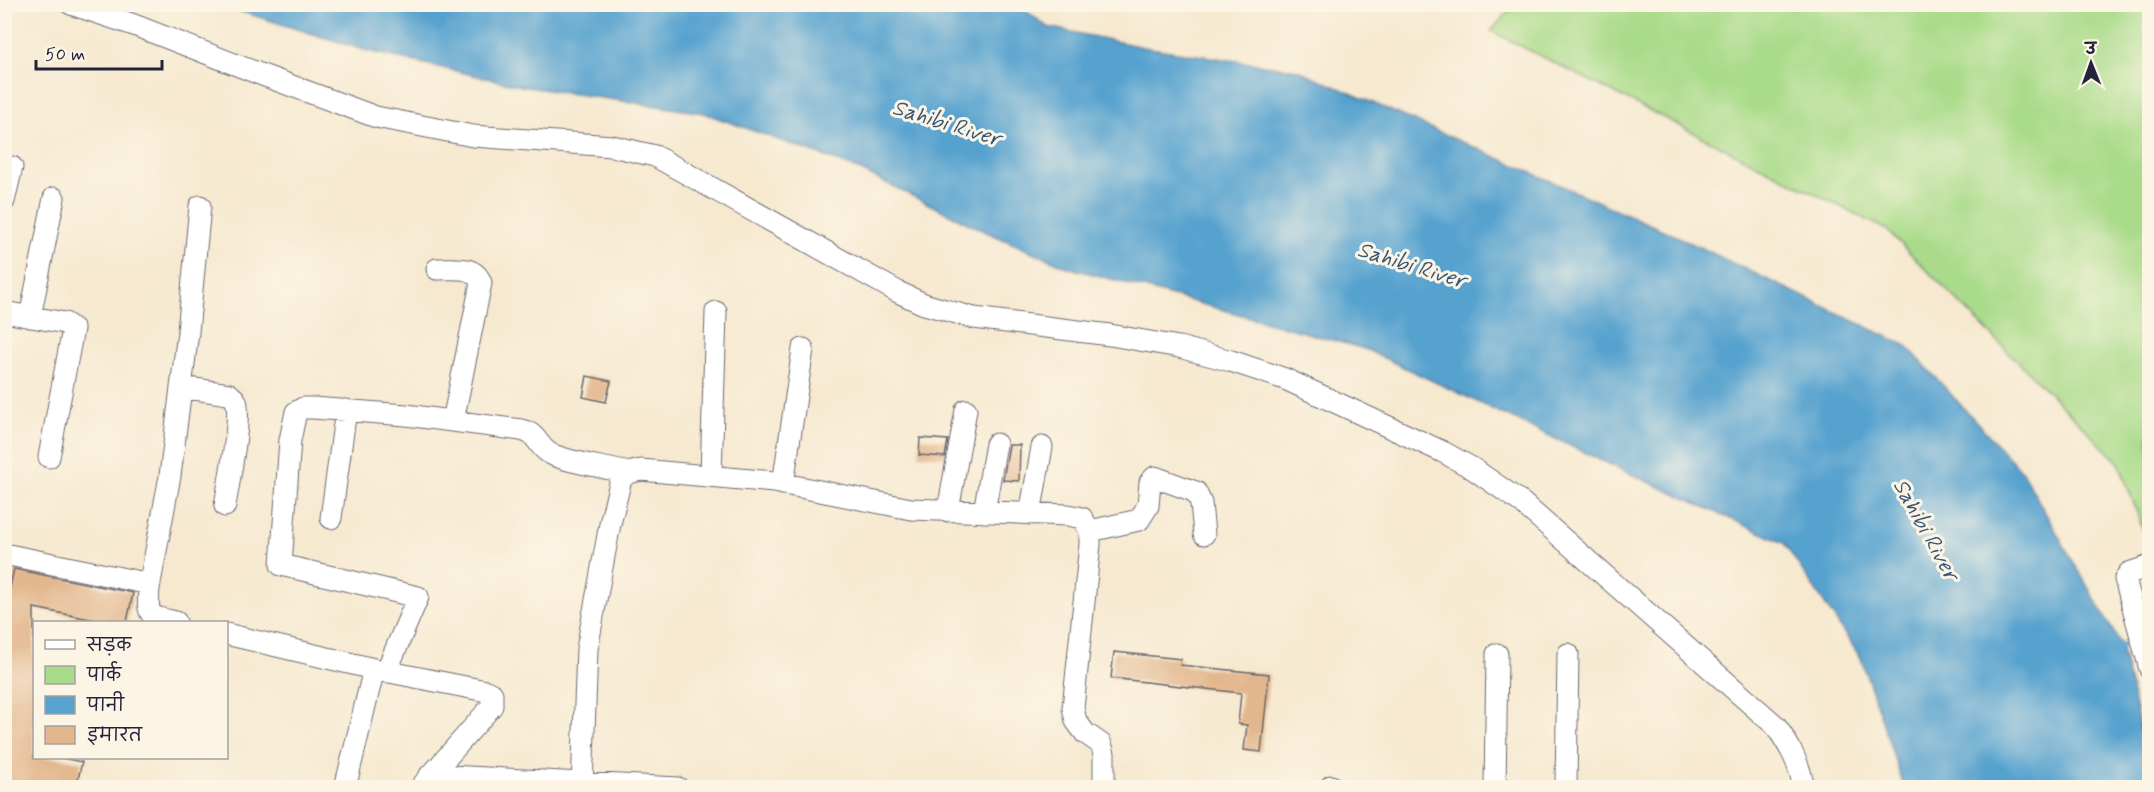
<svg xmlns="http://www.w3.org/2000/svg" width="2154" height="792" font-family="Mynerve,'Playpen Sans Deva',sans-serif">
<style>
.green{fill:#aadb8a;stroke:#667e62;stroke-width:1.5}
.water{fill:#57a2cf;stroke:#3c6285;stroke-width:1.5}
.lines{fill:none;stroke-linecap:round;stroke-linejoin:round}
.stream{stroke:#57a2cf;stroke-width:5}
.building{fill:#e3b78e}
.minor-casing{stroke:#6c686f;stroke-width:23}
.minor{stroke:#fff;stroke-width:21}
.labels{text-anchor:middle;stroke-width:6;stroke-linejoin:round;paint-order:stroke}
.water-label{font-size:22px;font-style:italic;fill:#375576;stroke:#fcf5e5}
</style>
<rect width="100%" height="100%" fill="#fcf5e5"/>
<filter id="ink" filterUnits="userSpaceOnUse"><feTurbulence type="fractalNoise" baseFrequency=".0167" numOctaves="2"/><feDisplacementMap in="SourceGraphic" scale="12" xChannelSelector="R" yChannelSelector="G"/><feConvolveMatrix kernelMatrix="1 2 1 2 8 2 1 2 1" color-interpolation-filters="sRGB"/></filter>
<filter id="wash" filterUnits="userSpaceOnUse"><feTurbulence type="fractalNoise" baseFrequency=".008" numOctaves="4" result="noise"/><feDisplacementMap in="SourceGraphic" scale="24" xChannelSelector="R" yChannelSelector="G"/><feGaussianBlur stdDeviation="1.35" result="paint"/><feColorMatrix in="noise" values="0 0 0 0 0 0 0 0 0 0 0 0 0 0 0 0 0 1.4 0 .05"/><feComposite in="paint" operator="in"/></filter>
<g filter="url(#wash)">
<rect width="100%" height="100%" fill="#f6e9d0"/>
<!-- green -->
<path class="green" d="M1515,4L2149,5V546L2119,463L1887,230L1491,31Z"/>
<!-- water -->
<path class="water" d="M220,5H1018L1048,27L1143,47L1298,70L1674,235L1907,346L2022,472L2121,645L2149,768V787H1903V784L1861,658L1784,543L1611,465L1365,349L1067,267L982,230L851,166L704,113L521,86L364,50Z"/>
<g class="lines">
<!-- stream -->
<path class="stream" d="M2116,649L2137,638"/>
</g>
<g id="blocks">
<!-- building -->
<path class="building" d="M587,376L611,381L606,402L583,397Z
M920,438L948,440L945,457L919,455Z
M1009,445H1020L1019,481L1003,480Z
M14,569L133,593L127,622H105L34,608V758H62L82,762L76,788H36L4,780V614Z
M1114,652L1181,659L1180,665L1269,674L1261,752L1244,750L1247,725L1238,724L1241,693L1111,678Z"/>
</g>
</g>
<g filter="url(#ink)">
<use href="#blocks" fill-opacity="0" stroke="#6c686f" stroke-width="1.5"/>
<g class="lines">
<defs>
<path id="minor" d="M71,4L134,25L265,76L376,117L473,136L612,146L655,156L898,292L924,304L974,318L1110,335L1179,347L1231,361L1285,379L1443,452L1472,468L1521,502L1776,726C1790,747 1799,762 1804,788
M4,201L12,167
M437,269C454,269 475,265 481,283L453,421
M4,312L65,323L73,329L49,457
M30,317L54,198
M181,387L229,394C232,397 234,397 236,401C242,416 228,486 225,506
M711,476L716,312
M783,484L803,349
M948,511L966,410
M984,512L996,444
M1030,514L1042,447
M331,518L346,410
M1090,531L1139,520L1148,506L1150,482L1155,477L1196,492L1201,503L1204,534
M4,554L150,584
M2150,566L2129,573L2125,579L2150,669
M176,622C149,616 147,618 149,588L170,476L188,332L200,206
M226,634L374,669
M386,672L418,597L281,565L290,440L296,412L303,408H313L406,415L521,430C539,434 536,445 549,453C568,463 606,467 628,473
M430,775L678,788
M345,788L374,669L486,691L492,694V706L420,788
M582,788L587,649L610,524L621,479L628,473L641,470L774,482L911,509L1068,515L1082,518L1090,531V544L1073,708L1076,721L1085,733L1101,744L1104,754V788
M1331,788V786
M1495,788L1497,654
M1566,788L1568,654"/>
</defs>
<!-- minor casing -->
<use href="#minor" class="minor-casing"/>
<!-- minor -->
<use href="#minor" class="minor"/>
</g>
</g>
<g class="labels">
<!-- water labels -->
<g class="water-label">
<text transform="translate(947 122) rotate(17)" y="8">Sahibi River</text>
<text transform="translate(1412 264) rotate(17)" y="8">Sahibi River</text>
<text transform="translate(1927 529) rotate(61)" y="8">Sahibi River</text>
</g>
</g>
<!-- margin -->
<rect width="2154" height="792" fill="none" stroke="#fcf5e5" stroke-width="24"/>
<!-- legend -->
<rect x="33" y="621" width="195" height="138" fill="#fcf5e5" stroke="#a5a1a1" stroke-width="1.5"/>
<rect x="45" y="640" width="30" height="9" fill="#ffffff" stroke="#a5a1a1" stroke-width="1.5"/>
<text x="87" y="651" font-size="18" fill="#22223b">सड़क</text>
<rect x="45" y="666" width="30" height="18" fill="#aadb8a" stroke="#a5a1a1" stroke-width="1.5"/>
<text x="87" y="681" font-size="18" fill="#22223b">पार्क</text>
<rect x="45" y="696" width="30" height="18" fill="#57a2cf" stroke="#a5a1a1" stroke-width="1.5"/>
<text x="87" y="711" font-size="18" fill="#22223b">पानी</text>
<rect x="45" y="726" width="30" height="18" fill="#e3b78e" stroke="#a5a1a1" stroke-width="1.5"/>
<text x="87" y="741" font-size="18" fill="#22223b">इमारत</text>
<!-- north arrow -->
<g transform="translate(2091 63) rotate(359)" stroke="#fcf5e5" stroke-width="4.5" paint-order="stroke">
<path d="M0-4.5L10 22L0 15L-10 22Z" fill="#22223b"/>
<text y="-9" font-size="16" font-weight="bold" text-anchor="middle" fill="#22223b">उ</text>
</g>
<!-- scale -->
<path d="M36 60v9h126v-9" fill="none" stroke="#22223b" stroke-width="3"/>
<text x="45" y="60" font-size="18" fill="#22223b" stroke="#fcf5e5" stroke-width="4.5" paint-order="stroke">50 m</text>
</svg>
